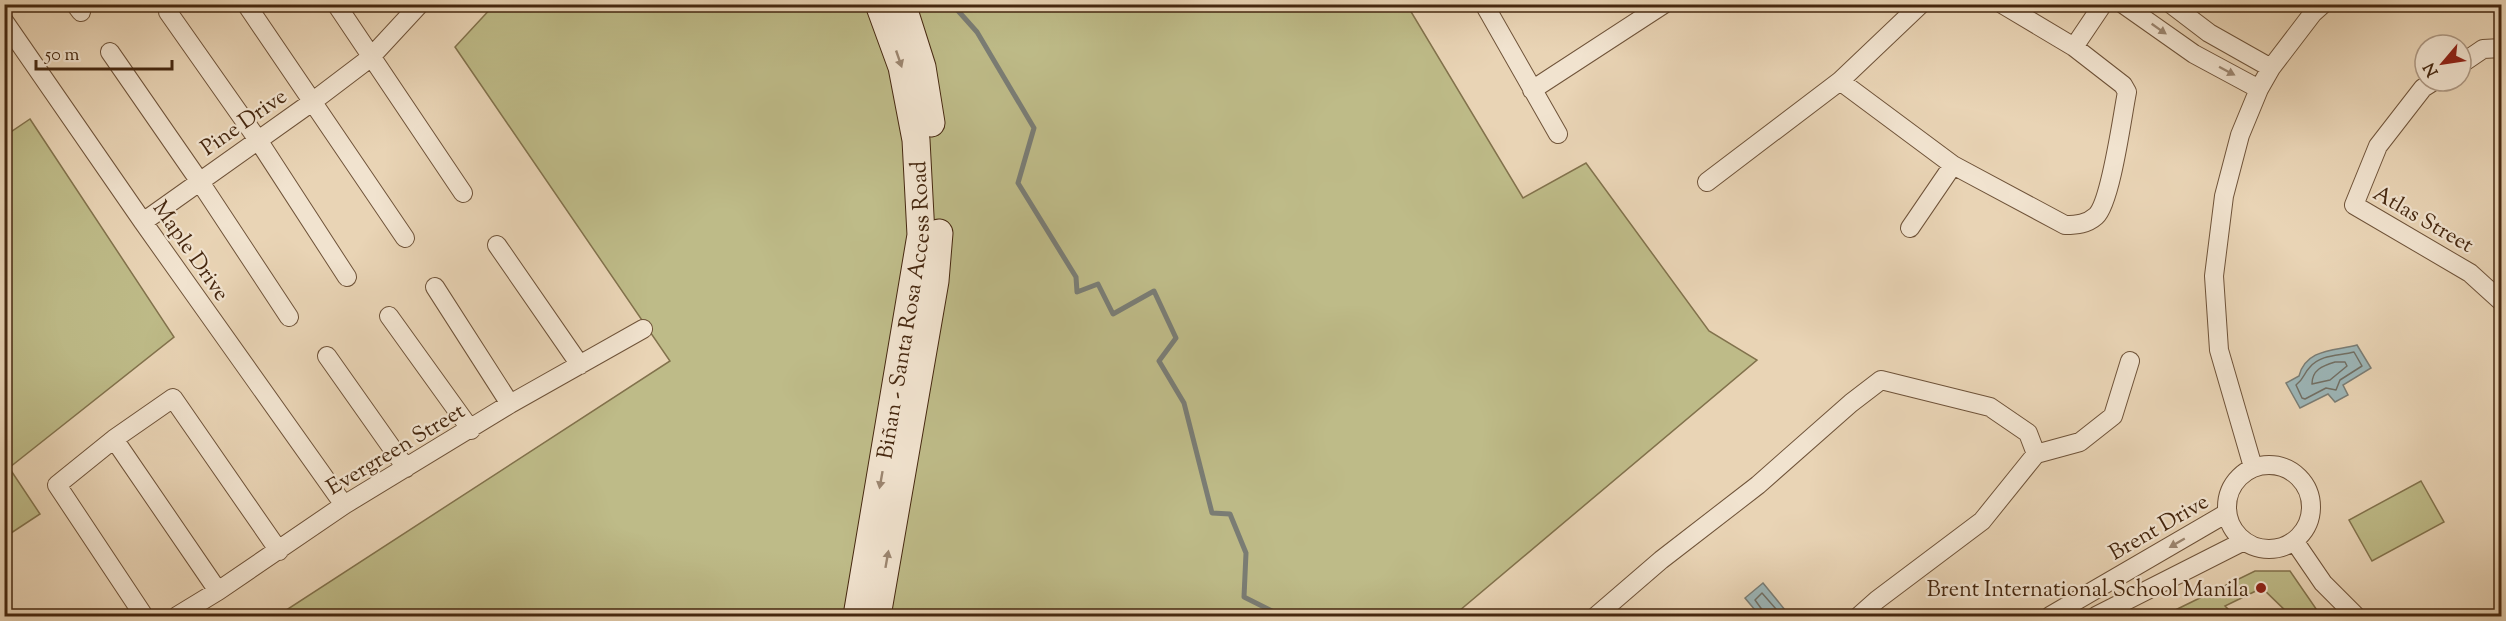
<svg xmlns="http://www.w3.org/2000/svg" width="2506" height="621" font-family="'Sorts Mill Goudy',serif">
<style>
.green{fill:#bebb88;stroke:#82724c;stroke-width:1.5}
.water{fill:#9cb6b8;stroke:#7a7d75;stroke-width:1.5}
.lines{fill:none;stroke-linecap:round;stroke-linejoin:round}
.shore{stroke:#716f64;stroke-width:1.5}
.stream{stroke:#7a7d75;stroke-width:5}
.street-casing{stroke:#6f5339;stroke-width:20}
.secondary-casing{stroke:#462810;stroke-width:29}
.street{stroke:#f1e3cf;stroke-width:18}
.secondary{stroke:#f1e3cf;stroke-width:27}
.oneway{fill:#9c8670}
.poi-dot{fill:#8f2418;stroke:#f1e3cf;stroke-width:2}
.labels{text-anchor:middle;stroke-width:4.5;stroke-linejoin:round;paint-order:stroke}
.street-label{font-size:22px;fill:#462810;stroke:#f1e3cf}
.poi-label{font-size:22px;fill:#462810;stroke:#f1e3cf;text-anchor:end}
</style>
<rect width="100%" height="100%" fill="#e9d4b5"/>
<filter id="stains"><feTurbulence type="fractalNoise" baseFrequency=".00333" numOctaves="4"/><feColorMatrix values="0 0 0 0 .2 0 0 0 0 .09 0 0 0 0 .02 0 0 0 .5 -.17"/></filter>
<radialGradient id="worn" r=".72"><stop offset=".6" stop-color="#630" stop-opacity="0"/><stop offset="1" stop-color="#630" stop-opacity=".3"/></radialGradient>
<!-- green -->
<path class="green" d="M494,5H1407L1523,198L1586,163L1709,331L1757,360L1453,616H277L670,361L455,47Z
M30,119L174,337L5,471V136Z
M12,472L40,514L5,537V477Z
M2421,481L2444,522L2372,561L2349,520Z
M2255,571H2290L2321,616H2291L2262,588L2225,606L2235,616H2163Z"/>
<!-- water -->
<path class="water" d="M2357,345L2371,368L2343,385L2348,395L2335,402L2328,394L2300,408L2286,383L2299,376C2306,348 2336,351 2357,345Z
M1763,583L1790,616H1760L1745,598Z"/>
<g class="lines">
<!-- shore -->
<path class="shore" d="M2354,352L2362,366L2340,380L2336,390L2326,388L2305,399L2302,398L2296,385C2305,378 2303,374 2310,367C2321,354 2339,356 2354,352Z
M2335,362H2345L2347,366L2330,380L2312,384C2312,370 2322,366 2335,362Z
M1764,616L1763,611L1755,600L1762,593L1782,616"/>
<!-- stream -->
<path class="stream" d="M952,4L977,32L1034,128L1018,183L1076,277L1077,292L1098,284L1113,314L1154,291L1176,338L1159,361L1184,403L1212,513L1230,514L1246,553L1244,597L1282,616"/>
<defs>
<path id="street" d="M75,4L81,12
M246,4L405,238
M336,4L463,193
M1484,4L1558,134
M2123,4L2194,54L2259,89
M2171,4L2209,33L2271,68
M168,12L258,140L347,277
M4,21L143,222L344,505
M2074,47L2103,4
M110,52L200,182L289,317
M2461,64L2483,49L2502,48
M1840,81L1953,165L2065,225C2077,225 2087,224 2096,216C2111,202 2122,117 2127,92L2123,85L2074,47L2002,4
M2434,81L2423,88L2378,146L2354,205L2470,273L2502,302
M1532,90L1664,4
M1707,182L1840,81L1921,4
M143,222L312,102L370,58L420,4
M1910,228L1953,165
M497,245L580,365
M435,287L510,404
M389,316L471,430
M327,356L406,468
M114,439L218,591
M2227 507a42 42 0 1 1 84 0a42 42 0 1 1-84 0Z
M2253,467L2219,350L2214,276L2224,196L2240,135L2259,89L2271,68L2313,13L2323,4
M2295,542L2323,583L2356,616
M144,616L57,485L114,439L173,398L279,551
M177,616L218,591L344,505L510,404L643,329
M1596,616L1661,560L1758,485L1851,403L1881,380L1990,407L2028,433L2036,454
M1859,616L1877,600L1982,521L2036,454L2080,442L2113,416L2130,361
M2050,616L2227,513
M2096,616L2244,541"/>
<g id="secondary">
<path d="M902,4L922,67L931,123"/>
<path id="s1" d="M857,616L921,235L916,140L902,67L879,4"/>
<path d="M877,616L935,281L939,233"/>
</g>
</defs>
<!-- street casing -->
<use href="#street" class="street-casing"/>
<!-- secondary casing -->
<use href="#secondary" class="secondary-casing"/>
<!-- street -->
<use href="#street" class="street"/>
<!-- secondary -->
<use href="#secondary" class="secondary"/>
</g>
<!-- one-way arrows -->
<defs><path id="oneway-solid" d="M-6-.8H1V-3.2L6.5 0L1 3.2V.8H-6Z" transform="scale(1.5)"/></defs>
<g class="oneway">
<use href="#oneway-solid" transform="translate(2159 29) rotate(35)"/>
<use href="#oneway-solid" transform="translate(899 59) rotate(71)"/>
<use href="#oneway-solid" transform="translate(2227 71) rotate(28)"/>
<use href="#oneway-solid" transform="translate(881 480) rotate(100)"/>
<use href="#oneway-solid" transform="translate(2177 543) rotate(150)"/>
<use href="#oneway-solid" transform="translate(887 559) rotate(-80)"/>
</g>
<!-- markers -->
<circle class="poi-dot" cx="2261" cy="588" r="6"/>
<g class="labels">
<!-- street labels -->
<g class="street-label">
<text transform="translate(243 121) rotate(-35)" y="8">Pine Drive</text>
<text transform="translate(2424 218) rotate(30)" y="8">Atlas Street</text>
<text transform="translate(192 250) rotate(55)" y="8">Maple Drive</text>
<text dy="8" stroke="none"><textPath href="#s1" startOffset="310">Biñan - Santa Rosa Access Road</textPath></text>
<text transform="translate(395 448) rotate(-31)" y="8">Evergreen Street</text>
<text transform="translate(2158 526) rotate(-30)" y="8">Brent Drive</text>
</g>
<!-- poi labels -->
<g class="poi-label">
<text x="2249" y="596">Brent International School Manila</text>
</g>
</g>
<!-- margin -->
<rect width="2506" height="621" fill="none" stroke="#e9d4b5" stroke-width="24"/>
<rect x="6" y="6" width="2494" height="609" fill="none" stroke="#462810" stroke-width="3"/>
<rect x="12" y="12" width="2482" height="597" fill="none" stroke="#462810" stroke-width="1.5"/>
<!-- north arrow -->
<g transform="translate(2443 63) rotate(241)"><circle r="28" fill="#f1e3cf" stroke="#ad9883" stroke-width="1.5"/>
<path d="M0-4.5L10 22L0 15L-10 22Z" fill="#8f2418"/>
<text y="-9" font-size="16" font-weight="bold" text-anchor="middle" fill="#462810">N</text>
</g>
<!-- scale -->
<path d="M36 60v9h136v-9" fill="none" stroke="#462810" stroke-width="3"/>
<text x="45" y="60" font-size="18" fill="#462810" stroke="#f1e3cf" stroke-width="4.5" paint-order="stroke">50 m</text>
<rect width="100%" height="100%" filter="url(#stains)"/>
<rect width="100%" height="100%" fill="url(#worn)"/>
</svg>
